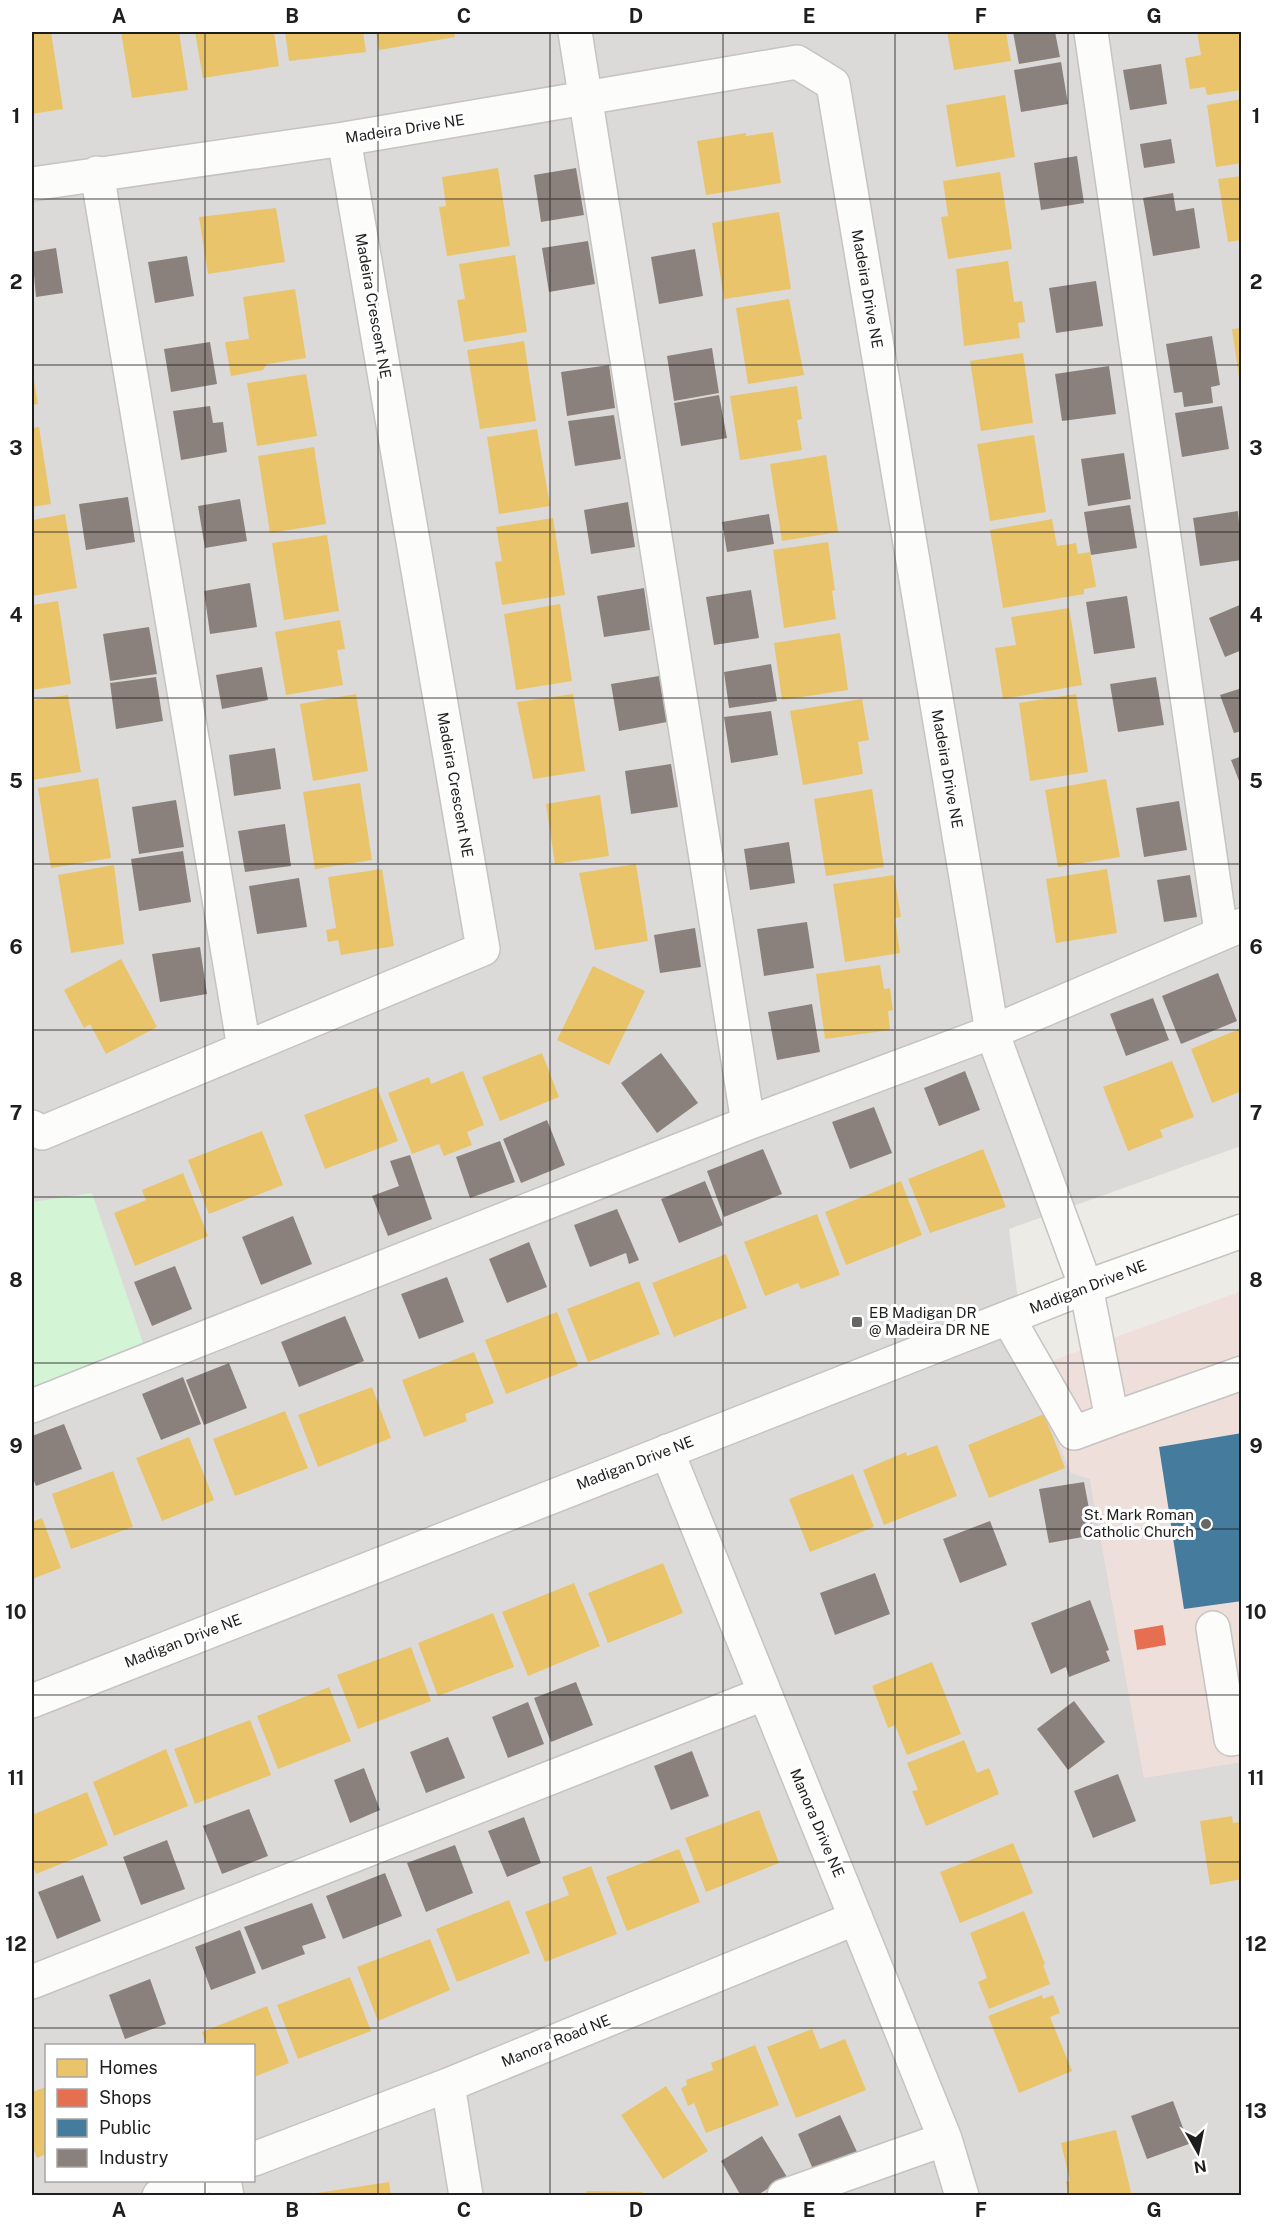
<svg xmlns="http://www.w3.org/2000/svg" width="1273" height="2227" font-family="'Public Sans',sans-serif">
<style>
.residential{fill:#dcdad8;fill-rule:evenodd}
.commercial{fill:#efdfda}
.park{fill:#d3f4d5}
.homes{fill:#e9c46a}
.shops{fill:#e76f51}
.public{fill:#457b9d}
.industry{fill:#8a817c}
.lines{fill:none;stroke-linecap:round;stroke-linejoin:round}
.minor-casing{stroke:#c5c4c2;stroke-width:36}
.minor{stroke:#fcfcfb;stroke-width:33}
.grid{fill:none;stroke:#1e1e1e;stroke-width:1.5;stroke-opacity:0.55}
.poi-dot{fill:#666664;stroke:#fff;stroke-width:2}
.labels{text-anchor:middle;stroke-width:6;stroke-linejoin:round;paint-order:stroke}
.street-label{font-size:15px;fill:#1e1e1e;stroke:#fff}
.poi-label{font-size:15px;fill:#1e1e1e;stroke:#fff;text-anchor:start}
.neatline{fill:none;stroke:#1e1e1e;stroke-width:2}
.grid-label{font-size:20px;text-anchor:middle;font-weight:bold;fill:#1e1e1e}
</style>
<rect width="100%" height="100%" fill="#edebe6"/>
<!-- residential -->
<path class="residential" d="M32,32H1241V1146L1009,1229L1027,1370L1090,1479L1144,1777L1241,1762V2195L32,2196ZM46,2046H254V2180H46Z"/>
<!-- commercial -->
<path class="commercial" d="M1241,1291V1762L1144,1778L1090,1479L1071,1473L1027,1370Z"/>
<!-- park -->
<path class="park" d="M92,1193L143,1343L32,1388V1202Z"/>
<!-- homes -->
<path class="homes" d="M51,32L63,109L32,114V34Z
M121,32H179L188,90L132,98Z
M195,32H274L279,66L203,78Z
M285,32H363L366,52L289,61Z
M376,32H454L455,37L379,50Z
M947,32H1006L1011,61L954,70Z
M1197,32H1242V90L1207,95L1205,87L1190,89L1185,58L1201,55Z
M1005,95L1015,157L956,167L946,105Z
M1242,99V163L1216,167L1207,105Z
M773,132L781,183L706,195L697,141L746,133V136Z
M498,168L510,246L447,256L439,207L446,206L442,177Z
M1000,172L1012,249L948,259L941,217L948,216L943,181Z
M1242,176V240L1228,242L1218,179Z
M276,208L285,262L208,274L199,217Z
M779,212L791,289L724,299L712,223Z
M515,255L527,332L464,342L457,300L465,299L459,264Z
M1008,261L1014,302L1022,301L1025,322L1018,323L1020,338L964,346L956,269Z
M295,289L306,358L267,364L263,370L231,376L225,342L249,339L243,297Z
M789,299L804,375L748,384L736,308Z
M1242,328V384H1240L1232,329Z
M524,341L536,421L480,429L467,350Z
M1023,353L1033,423L981,431L970,361Z
M32,369L38,404L32,405Z
M306,374L317,436L257,446L247,383Z
M797,386L802,419L797,420L802,450L740,460L730,396Z
M39,427L51,504L32,507V428Z
M537,429L550,506L499,514L487,437Z
M1034,435L1046,512L990,521L977,444Z
M314,447L326,524L270,533L258,456Z
M826,455L838,532L782,541L770,464Z
M65,514L77,588L32,596V520Z
M553,518L565,595L502,605L495,562L502,561L496,527Z
M1052,519L1057,546L1076,543L1078,554L1090,552L1096,587L1084,589V594L1003,608L990,530Z
M327,535L339,611L284,620L272,543Z
M828,542L835,590L832,591L836,619L784,628L773,550Z
M58,601L71,684L32,690V605Z
M560,604L572,681L516,690L504,614Z
M1069,608L1082,685L1003,699L995,648L1016,645L1011,617Z
M340,620L345,649L337,650L343,685L286,695L275,632Z
M840,633L848,690L782,700L774,643Z
M356,694L368,771L313,781L300,704Z
M573,694L585,771L533,779L517,702Z
M1076,694L1088,772L1030,781L1019,703Z
M68,695L81,772L32,780V700Z
M862,699L869,740L858,742L863,774L803,785L790,711Z
M98,778L111,858L51,868L38,788Z
M1106,779L1120,857L1058,867L1045,790Z
M360,783L372,860L315,869L303,792Z
M872,789L884,867L826,876L814,799Z
M600,795L609,856L555,864L546,804Z
M636,864L648,941L595,950L579,873Z
M114,865L124,944L71,953L58,875Z
M382,869L394,946L341,955L338,940L328,942L326,930L336,928L328,877Z
M1107,869L1117,933L1056,943L1046,879Z
M894,875L901,917L895,918L900,953L845,962L833,884Z
M121,959L157,1027L106,1054L90,1024L84,1028L64,990Z
M880,965L884,989L890,988L893,1010L888,1011L890,1030L825,1039L816,974Z
M593,966L645,991L609,1065L557,1040Z
M1242,1028V1091L1212,1103L1191,1049Z
M542,1053L559,1097L500,1121L482,1077Z
M1172,1061L1194,1117L1160,1130L1163,1137L1128,1151L1103,1087Z
M463,1071L484,1125L467,1132L472,1145L444,1156L439,1144L412,1154L388,1093L429,1077L431,1084Z
M377,1087L398,1141L325,1169L304,1115Z
M262,1131L283,1185L209,1214L188,1160Z
M983,1149L1006,1207L930,1233L908,1179Z
M183,1173L208,1236L135,1266L114,1213L146,1200L142,1190Z
M901,1181L922,1235L846,1265L825,1212Z
M817,1214L840,1275L801,1289L798,1283L765,1296L744,1242Z
M726,1254L747,1308L674,1337L652,1283Z
M639,1281L660,1334L588,1362L567,1309Z
M557,1312L578,1366L506,1394L485,1340Z
M474,1352L494,1403L465,1414L467,1421L424,1437L402,1380Z
M372,1387L391,1438L318,1467L298,1415Z
M285,1411L308,1468L235,1496L213,1439Z
M1044,1414L1065,1468L989,1498L968,1445Z
M189,1437L214,1500L162,1521L136,1458Z
M937,1445L957,1496L884,1525L863,1470L906,1452L907,1456Z
M113,1471L133,1527L71,1549L52,1494Z
M853,1474L874,1527L810,1552L789,1499Z
M42,1518L61,1568L32,1579V1522Z
M663,1563L683,1613L608,1643L588,1593Z
M574,1583L600,1646L528,1676L502,1612Z
M493,1613L514,1667L438,1696L418,1643Z
M411,1647L431,1701L358,1729L337,1675Z
M932,1662L961,1734L907,1755L895,1725L888,1728L872,1686Z
M329,1687L351,1741L278,1769L257,1716Z
M250,1720L271,1775L195,1804L174,1749Z
M964,1740L977,1773L989,1768L999,1794L926,1826L912,1791L918,1790L907,1763Z
M166,1749L188,1806L114,1836L93,1782Z
M87,1792L108,1845L36,1874L32,1863V1815Z
M759,1810L779,1863L706,1892L685,1838Z
M1232,1816L1233,1823L1242,1822V1879L1210,1885L1200,1821Z
M1013,1843L1033,1893L960,1923L940,1872Z
M679,1849L700,1902L627,1931L606,1877Z
M591,1866L617,1934L545,1962L525,1912L569,1895L562,1877Z
M509,1900L530,1953L457,1982L436,1929Z
M1024,1911L1045,1964L1043,1965L1050,1984L989,2009L978,1982L987,1978L970,1933Z
M430,1939L450,1990L378,2021L357,1967Z
M350,1977L371,2031L298,2059L277,2005Z
M1042,1995L1043,1999L1053,1995L1060,2013L1050,2017L1072,2071L1019,2093L988,2016Z
M267,2006L289,2063L254,2077V2046H207L202,2032Z
M812,2029L820,2049L845,2039L866,2090L796,2118L767,2047Z
M755,2045L779,2105L706,2133L694,2103L688,2106L681,2088L687,2085L686,2080L713,2070L711,2063Z
M666,2086L708,2151L663,2179L621,2115Z
M46,2087V2154L37,2158L32,2145V2092Z
M1116,2130L1132,2196H1069L1066,2182L1070,2181L1061,2143Z
M389,2182L391,2196H318L317,2193Z
M586,2191L643,2192V2196H586Z"/>
<!-- shops -->
<path class="shops" d="M1163,1625L1166,1645L1137,1650L1134,1630Z"/>
<!-- public -->
<path class="public" d="M1242,1433V1601L1184,1609L1159,1447Z"/>
<!-- industry -->
<path class="industry" d="M1013,32H1055L1060,57L1019,64Z
M1061,62L1068,104L1021,112L1014,70Z
M1161,64L1167,104L1130,110L1123,70Z
M1171,139L1175,163L1144,168L1140,144Z
M1077,156L1084,203L1041,210L1034,163Z
M576,168L584,215L541,222L534,175Z
M1173,193L1176,211L1194,208L1200,248L1153,256L1143,198Z
M588,241L595,284L549,292L542,248Z
M56,248L63,293L36,297L32,252Z
M695,249L703,296L659,304L651,257Z
M187,256L194,296L155,303L148,262Z
M1096,281L1103,326L1056,333L1049,288Z
M1212,336L1220,385L1211,387L1213,403L1184,407L1182,392L1174,393L1166,344Z
M210,342L217,384L171,392L164,349Z
M712,348L719,393L674,401L667,356Z
M609,365L615,408L567,416L561,372Z
M1109,366L1116,414L1062,421L1055,374Z
M719,395L727,438L681,446L674,403Z
M210,406L213,423L223,422L227,452L181,460L173,411Z
M1222,406L1229,449L1182,457L1175,413Z
M614,415L621,459L575,466L568,421Z
M1124,453L1131,499L1088,506L1081,459Z
M128,497L135,542L86,550L79,504Z
M240,499L247,541L205,548L198,506Z
M628,502L635,547L591,554L584,510Z
M1130,505L1137,548L1091,555L1084,512Z
M1238,511L1242,560L1200,566L1193,518Z
M769,514L774,544L727,552L722,522Z
M250,583L257,627L210,634L204,591Z
M644,588L650,630L604,637L597,596Z
M751,590L759,638L714,645L706,597Z
M1127,596L1135,648L1094,654L1086,602Z
M1242,604V650L1225,657L1209,618Z
M149,627L157,674L110,681L103,634Z
M771,664L777,701L729,708L724,672Z
M262,667L268,700L222,709L216,675Z
M659,676L667,722L619,731L611,684Z
M156,677L163,721L116,729L110,683Z
M1156,677L1164,725L1118,732L1110,684Z
M1242,688V731L1234,733L1220,695Z
M771,711L778,755L731,763L724,717Z
M275,748L281,789L234,796L229,755Z
M1242,756V786H1241L1231,760Z
M671,764L678,807L631,814L625,771Z
M176,800L184,847L139,854L132,807Z
M1179,801L1187,850L1144,857L1136,808Z
M285,824L291,866L245,872L238,831Z
M789,842L795,883L750,890L744,849Z
M183,851L191,902L139,911L131,859Z
M1190,875L1197,917L1164,922L1157,880Z
M299,878L307,927L257,934L249,886Z
M807,922L814,968L764,976L757,929Z
M695,928L701,967L660,973L654,935Z
M200,947L207,994L160,1002L152,954Z
M1218,973L1237,1021L1181,1044L1162,996Z
M1153,998L1169,1040L1126,1056L1110,1014Z
M812,1004L820,1052L777,1060L768,1012Z
M661,1053L698,1103L657,1133L621,1083Z
M965,1071L980,1110L939,1126L924,1088Z
M874,1107L892,1153L850,1169L832,1122Z
M547,1120L565,1165L521,1183L503,1139Z
M500,1141L515,1182L470,1198L456,1157Z
M763,1149L782,1194L724,1217L707,1171Z
M410,1155L432,1219L388,1236L372,1196L399,1186L390,1161Z
M705,1181L723,1225L679,1243L661,1199Z
M617,1209L639,1260L629,1264L626,1253L590,1267L574,1225Z
M293,1216L312,1264L261,1285L242,1237Z
M529,1242L547,1287L507,1303L489,1259Z
M175,1266L192,1309L152,1326L134,1282Z
M447,1277L464,1322L419,1339L401,1294Z
M345,1316L364,1361L299,1387L281,1342Z
M229,1363L247,1408L204,1425L186,1380Z
M183,1377L201,1424L161,1440L142,1394Z
M64,1424L82,1469L36,1486L32,1476V1436Z
M1084,1482L1094,1535L1049,1543L1039,1489Z
M990,1521L1007,1565L960,1583L943,1539Z
M875,1573L890,1614L835,1635L820,1593Z
M1090,1600L1109,1650L1106,1651L1110,1661L1069,1677L1066,1667L1051,1674L1031,1623Z
M576,1682L593,1725L551,1742L534,1698Z
M1074,1701L1105,1742L1068,1770L1037,1729Z
M528,1702L544,1744L508,1758L492,1717Z
M448,1737L465,1778L426,1793L410,1752Z
M692,1751L709,1796L671,1810L654,1766Z
M364,1768L380,1810L350,1823L334,1780Z
M1118,1774L1136,1821L1093,1838L1074,1791Z
M249,1809L268,1856L222,1874L203,1826Z
M524,1817L541,1863L507,1877L488,1831Z
M167,1840L185,1889L141,1905L123,1857Z
M455,1845L473,1893L426,1912L407,1863Z
M385,1873L402,1916L343,1939L326,1896Z
M83,1875L101,1921L57,1939L38,1892Z
M312,1903L326,1938L302,1946L305,1954L262,1970L244,1927Z
M240,1930L256,1973L211,1990L195,1947Z
M150,1979L166,2024L125,2039L109,1995Z
M1173,2101L1189,2144L1147,2159L1131,2116Z
M840,2115L858,2154L815,2174L798,2134Z
M762,2136L787,2177L756,2196H741L721,2161Z"/>
<g class="lines">
<defs>
<path id="minor" d="M575,32L748,1123
M1091,32L1221,932
M97,173L244,1048
M32,184L344,139L797,62L833,84L992,1032L1086,1287L1112,1419L1242,1373
M32,1127L42,1133L483,949L344,139
M1008,1318L1074,1433L1112,1419
M32,1406L748,1123L992,1032L1242,925
M667,1451L945,2139L962,2196
M1213,1628L1231,1739L1242,1737
M32,1701L1086,1287L1242,1231
M32,1982L763,1694
M448,2085L466,2196
M254,2159L448,2085L856,1918
M224,2180L227,2196
M159,2196L198,2180
M784,2196L945,2139"/>
</defs>
<!-- minor casing -->
<use href="#minor" class="minor-casing"/>
<!-- minor -->
<use href="#minor" class="minor"/>
</g>
<!-- grid -->
<path class="grid" d="M205,32V2046M378,32V2196M550,32V2196M723,32V2196M895,32V2196M1068,32V2196M32,199H1242M32,365H1242M32,532H1242M32,698H1242M32,864H1242M32,1030H1242M32,1197H1242M32,1363H1242M32,1529H1242M32,1695H1242M32,1862H1242M32,2028H1242M205,2180V2196"/>
<!-- markers -->
<g class="poi-dot">
<rect x="851" y="1316" width="12" height="12" rx="3"/>
<circle cx="1206" cy="1524" r="6"/>
</g>
<g class="labels">
<!-- street labels -->
<g class="street-label">
<text transform="translate(405 129) rotate(-9)" y="5">Madeira Drive NE</text>
<text transform="translate(867 289) rotate(80)" y="5">Madeira Drive NE</text>
<text transform="translate(373 306) rotate(80)" y="5">Madeira Crescent NE</text>
<text transform="translate(947 769) rotate(80)" y="5">Madeira Drive NE</text>
<text transform="translate(455 785) rotate(80)" y="5">Madeira Crescent NE</text>
<text transform="translate(1088 1287) rotate(-21)" y="5">Madigan Drive NE</text>
<text transform="translate(635 1463) rotate(-21)" y="5">Madigan Drive NE</text>
<text transform="translate(183 1641) rotate(-21)" y="5">Madigan Drive NE</text>
<text transform="translate(817 1823) rotate(67)" y="5">Manora Drive NE</text>
<text transform="translate(556 2041) rotate(-22)" y="5">Manora Road NE</text>
</g>
<!-- poi labels -->
<g class="poi-label">
<text x="869" y="1318">EB Madigan DR<tspan x="869" dy="17">@ Madeira DR NE</tspan></text>
<text x="1194" y="1520" text-anchor="end">St. Mark Roman<tspan x="1194" dy="17">Catholic Church</tspan></text>
</g>
</g>
<!-- border -->
<rect width="1273" height="2227" fill="none" stroke="#ffffff" stroke-width="66"/>
<!-- legend -->
<rect x="45" y="2044" width="210" height="138" fill="#ffffff" stroke="#a5a5a5" stroke-width="1.5"/>
<rect x="57" y="2059" width="30" height="18" fill="#e9c46a" stroke="#a5a5a5" stroke-width="1.5"/>
<text x="99" y="2074" font-size="18" fill="#1e1e1e">Homes</text>
<rect x="57" y="2089" width="30" height="18" fill="#e76f51" stroke="#a5a5a5" stroke-width="1.5"/>
<text x="99" y="2104" font-size="18" fill="#1e1e1e">Shops</text>
<rect x="57" y="2119" width="30" height="18" fill="#457b9d" stroke="#a5a5a5" stroke-width="1.5"/>
<text x="99" y="2134" font-size="18" fill="#1e1e1e">Public</text>
<rect x="57" y="2149" width="30" height="18" fill="#8a817c" stroke="#a5a5a5" stroke-width="1.5"/>
<text x="99" y="2164" font-size="18" fill="#1e1e1e">Industry</text>
<!-- north arrow -->
<g transform="translate(1198 2152) rotate(171)" stroke="#ffffff" stroke-width="4.5" paint-order="stroke">
<path d="M0-4.5L10 22L0 15L-10 22Z" fill="#1e1e1e"/>
<text y="-9" font-size="16" font-weight="bold" text-anchor="middle" fill="#1e1e1e">N</text>
</g>
<rect x="33" y="33" width="1207" height="2161" class="neatline"/>
<g class="grid-label">
<text x="119" y="23">A</text>
<text x="292" y="23">B</text>
<text x="464" y="23">C</text>
<text x="636" y="23">D</text>
<text x="809" y="23">E</text>
<text x="981" y="23">F</text>
<text x="1154" y="23">G</text>
<text x="16" y="123">1</text>
<text x="1256" y="123">1</text>
<text x="16" y="289">2</text>
<text x="1256" y="289">2</text>
<text x="16" y="455">3</text>
<text x="1256" y="455">3</text>
<text x="16" y="622">4</text>
<text x="1256" y="622">4</text>
<text x="16" y="788">5</text>
<text x="1256" y="788">5</text>
<text x="16" y="954">6</text>
<text x="1256" y="954">6</text>
<text x="16" y="1120">7</text>
<text x="1256" y="1120">7</text>
<text x="16" y="1287">8</text>
<text x="1256" y="1287">8</text>
<text x="16" y="1453">9</text>
<text x="1256" y="1453">9</text>
<text x="16" y="1619">10</text>
<text x="1256" y="1619">10</text>
<text x="16" y="1785">11</text>
<text x="1256" y="1785">11</text>
<text x="16" y="1951">12</text>
<text x="1256" y="1951">12</text>
<text x="16" y="2118">13</text>
<text x="1256" y="2118">13</text>
<text x="119" y="2217">A</text>
<text x="292" y="2217">B</text>
<text x="464" y="2217">C</text>
<text x="636" y="2217">D</text>
<text x="809" y="2217">E</text>
<text x="981" y="2217">F</text>
<text x="1154" y="2217">G</text>
</g>
</svg>
